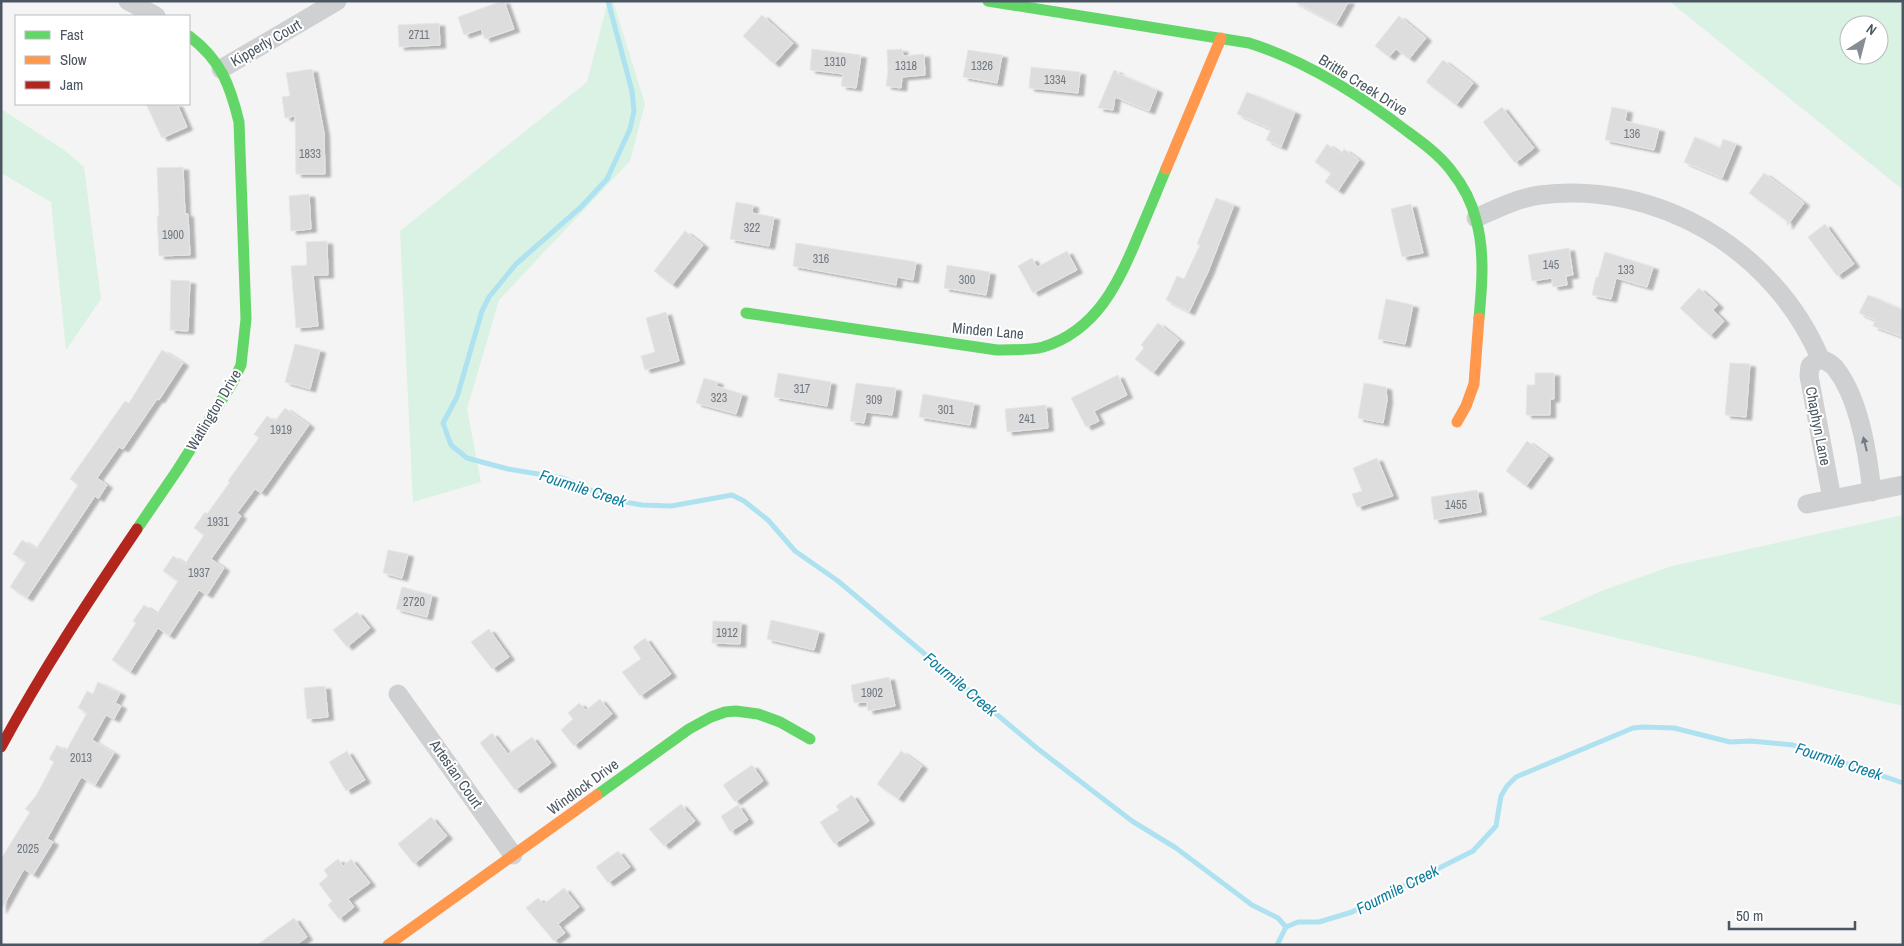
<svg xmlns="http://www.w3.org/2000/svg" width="1904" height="946" font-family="'Archivo Narrow',sans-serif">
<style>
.green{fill:#d9f2e3;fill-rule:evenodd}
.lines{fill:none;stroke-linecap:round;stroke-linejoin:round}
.stream{stroke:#aee2f0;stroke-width:5}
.building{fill:#ddddde;stroke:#e5e6e7;filter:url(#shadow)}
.street{stroke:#ced0d2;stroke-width:19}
.fast{stroke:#63d668;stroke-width:11}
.slow{stroke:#ff974d;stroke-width:11}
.jam{stroke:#b3261e;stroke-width:11}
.oneway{fill:#727b83}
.labels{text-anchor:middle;stroke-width:4;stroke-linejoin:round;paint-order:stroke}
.number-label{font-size:12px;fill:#707881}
.street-label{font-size:15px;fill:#4a5661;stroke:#fff}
.water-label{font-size:16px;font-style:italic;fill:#0c7c9b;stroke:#fff}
</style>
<defs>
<filter id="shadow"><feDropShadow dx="5.5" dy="3" stdDeviation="1" flood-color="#0004"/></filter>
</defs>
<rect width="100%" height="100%" fill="#f4f4f4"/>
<!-- green -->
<path class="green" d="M608,1H613L645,104L630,161L499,300L467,409L481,482L413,502L400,231L587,82Z
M1669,1H1903V190ZM1849,25H1879V55H1849Z
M1,109L64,150L84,167L101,299L66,350L51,202L1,173Z
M1903,515V706L1538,619L1604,590L1672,566Z"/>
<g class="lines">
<!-- stream -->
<path class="stream" d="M608,1L632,91L634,111L630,129L607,179L581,207L516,264L489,297L482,311L457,397L443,423L451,445L467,458L508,469L562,478L614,500L642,505L671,506L732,495L744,501L768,520L795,551L838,581L1038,749L1132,821L1176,848L1252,905L1278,918L1286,927
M1286,927L1298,922H1319L1352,912L1473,851L1496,826L1501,796L1507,786L1516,777L1633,728L1644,727L1674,728L1730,742L1751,741L1793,745L1903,783
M1277,945L1286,927"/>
</g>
<!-- building -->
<path class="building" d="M502,1H504L514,29L485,39L481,29L464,35L458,17Z
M1293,1H1349L1336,24Z
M762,15L793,43L774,64L743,36Z
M1399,16L1426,38L1409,59L1396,49L1389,57L1375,46Z
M439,23L440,45L399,47L398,25Z
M812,49L861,55L856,88L841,86L843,74L810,70Z
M902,49L903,56L924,54L925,75L902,77L901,88L886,86L888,71L887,50Z
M968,50L1002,55L997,83L963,77Z
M1443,60L1473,83L1456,105L1426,82Z
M1031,67L1080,72L1078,93L1029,88Z
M312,69L324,133L325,174H296L295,116L285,118L282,97L290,96L286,73Z
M1114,70L1117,71V73L1157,90L1149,111L1115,97L1113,110L1098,108Z
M1247,92L1295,112L1281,147L1266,140L1271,129L1237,114Z
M146,104H177L187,127L162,138Z
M1502,107L1534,148L1515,163L1483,122Z
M1612,107L1627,110L1625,121L1659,129L1654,150L1605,140Z
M1695,137L1720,148L1723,139L1736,144L1722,178L1684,162Z
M1327,144L1341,154L1344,149L1359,160L1338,191L1325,182L1331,173L1315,162Z
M183,167L185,214H188L190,255L159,256L157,216H159L157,168Z
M1764,173L1804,203L1787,226V221L1749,193Z
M309,194L311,229L291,231L289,196Z
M1216,198L1234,205L1208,272L1189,312L1166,300L1177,276L1184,279L1200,245L1197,244Z
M736,202L753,205L752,213L774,217L769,246L730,239Z
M1411,204L1423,253L1402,257L1391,209Z
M1825,224L1854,264L1837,276L1808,237Z
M685,231L703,245L672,285L654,271Z
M327,241L328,275H313L318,326L296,328L291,266L307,265L306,242Z
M796,243L916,262L913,280L897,277L896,285L793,266Z
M1569,248L1573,275L1566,276L1567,285L1553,287L1552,278L1532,281L1528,255Z
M1067,251L1077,270L1033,293L1018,266L1032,258L1037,267Z
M1605,252L1653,267L1647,287L1616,278L1611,299L1592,295L1596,277H1598Z
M947,265L990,272L986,295L944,288Z
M171,280L190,281L188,331L170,330Z
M1699,288L1718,305L1713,310L1724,321L1710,336L1680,308Z
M1868,295L1903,310V337L1873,326L1875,320L1859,313Z
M1386,299L1413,305L1405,344L1378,339Z
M666,312L679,361L645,370L641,356L655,352L646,318Z
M1158,323L1179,340L1153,373L1135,359L1144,348L1141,345Z
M295,344L320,350L310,389L285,382Z
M162,350L183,363L159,400L157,399L123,449L119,447L97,478L107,485L98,499L95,496L27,598L10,587L26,562L13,554L22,540L36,549L78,485L70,479L125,401L129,403Z
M1730,363L1750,364L1746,417L1725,415Z
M778,373L831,382L827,406L774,397Z
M1535,373H1554V399H1550V415H1526L1527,385H1535Z
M1118,375L1127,395L1094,411L1099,421L1086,427L1071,398Z
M704,378L718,382L716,386L742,394L736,414L696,403Z
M856,383L896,388L892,415L866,412L864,423L850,421Z
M1364,383L1386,387L1387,400L1383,423L1358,418Z
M923,394L974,403L970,425L919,417Z
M1046,405L1048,428L1007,432L1005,409Z
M285,408L309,425L261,493L255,489L237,513L241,516L211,559L224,568L207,595L199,590L169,636L158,628L130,672L112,660L136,623L133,621L144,605L157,614L178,581L163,571L173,556L185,564L204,535L194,528L205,512L207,514L230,482L228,481L259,438L254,434L267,416L275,421Z
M1527,441L1548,456L1526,486L1506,471Z
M1377,458L1393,496L1357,507L1352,494L1362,491L1353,468Z
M1477,490L1481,512L1434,520L1431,497Z
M388,550L408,554L402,578L383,573Z
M402,587L432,595L427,617L396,609Z
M357,612L370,628L347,647L333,630Z
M771,620L819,631L814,650L767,639Z
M713,621L741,622L740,644L712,643Z
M489,629L509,657L492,669L471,642Z
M645,638L671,674L640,696L622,672L641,659L633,647Z
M889,677L895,706L868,711L867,702L854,703L851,685Z
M98,682L120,693L115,703L121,706L114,719L106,715L92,740L114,753L95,785L81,777L47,839L53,842L33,875L24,869L1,910V859L30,812L25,809L36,796L54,762L49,759L57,745L66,751L87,713L78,708L87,691L93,694Z
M325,686L328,717L307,719L304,688Z
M600,699L612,714L574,746L561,730L573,719L568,713L579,703L586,710Z
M492,733L508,754L532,737L551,763L515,790L480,743Z
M347,751L365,780L346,791L329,762Z
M901,751L922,766L898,799L877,784Z
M752,765L763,781L735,802L723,785Z
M852,795L869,821L834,844L820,822L839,810L836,806Z
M681,804L695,821L664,846L649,829Z
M738,805L748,820L730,832L721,816Z
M431,817L447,836L414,864L398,844Z
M618,851L630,867L608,883L596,867Z
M338,859L343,866L351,859L370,883L348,899L354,907L339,919L328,905L332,901L319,884L328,876L324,870Z
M564,888L579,907L558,924L565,933L554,941L526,908L538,898L544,904Z
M294,918L307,937L296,945H257Z"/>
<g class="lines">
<!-- street -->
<path class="street" d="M128,1L156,16
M221,69L337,1
M1476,218C1496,209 1518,198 1540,195C1658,180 1774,250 1820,358
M1832,499L1809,376L1810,366L1820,358C1826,361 1833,364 1836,369C1860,400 1868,455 1872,492
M1807,504L1903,485
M398,694L513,855"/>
<!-- fast -->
<path class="fast" d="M988,1L1249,43C1307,61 1360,95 1408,132C1423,143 1438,154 1450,169C1462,184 1472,202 1476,220C1485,251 1482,286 1479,318
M746,313L997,350C1012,349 1028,351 1043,347C1096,331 1119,283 1138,236C1148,213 1157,191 1166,169
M137,529L178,469L233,382L241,365L246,319L239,122C230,85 221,60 189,36
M597,795L689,729L711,717L725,712L736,711L758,714L780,722L810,739"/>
<!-- slow -->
<path class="slow" d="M1166,169L1221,38
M1457,422L1466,406L1474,384L1479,318
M388,945L597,795"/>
<!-- jam -->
<path class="jam" d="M1,747C42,671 89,600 137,529"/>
</g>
<!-- one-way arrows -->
<defs><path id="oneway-solid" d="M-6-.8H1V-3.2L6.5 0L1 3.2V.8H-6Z" transform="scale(1.25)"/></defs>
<use class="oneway" href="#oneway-solid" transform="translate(1865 444) rotate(-104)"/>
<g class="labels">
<!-- number labels -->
<g class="number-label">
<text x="419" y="39">2711</text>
<text x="835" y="66">1310</text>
<text x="906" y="70">1318</text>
<text x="982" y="70">1326</text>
<text x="1055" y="84">1334</text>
<text x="1632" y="138">136</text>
<text x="310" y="158">1833</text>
<text x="752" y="232">322</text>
<text x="173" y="239">1900</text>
<text x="821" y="263">316</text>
<text x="1551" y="269">145</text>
<text x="1626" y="274">133</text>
<text x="967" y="284">300</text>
<text x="802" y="393">317</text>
<text x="719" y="402">323</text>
<text x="874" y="404">309</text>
<text x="946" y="414">301</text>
<text x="1027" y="423">241</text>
<text x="281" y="434">1919</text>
<text x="1456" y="509">1455</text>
<text x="218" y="526">1931</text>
<text x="199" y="577">1937</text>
<text x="414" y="606">2720</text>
<text x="727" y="637">1912</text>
<text x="872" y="697">1902</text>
<text x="81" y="762">2013</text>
<text x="28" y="853">2025</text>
</g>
<!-- street labels -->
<g class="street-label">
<text transform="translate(266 43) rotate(-30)" y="5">Kipperly Court</text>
<text transform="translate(1363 85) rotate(32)" y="5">Brittle Creek Drive</text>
<text transform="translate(988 331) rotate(5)" y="5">Minden Lane</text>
<text transform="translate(214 410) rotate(-59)" y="5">Watlington Drive</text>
<text transform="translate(1818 426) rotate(79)" y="5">Chaphyn Lane</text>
<text transform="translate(456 774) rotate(55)" y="5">Artesian Court</text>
<text transform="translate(583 787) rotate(-36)" y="5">Windlock Drive</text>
</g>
<!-- water labels -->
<g class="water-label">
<text transform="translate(583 488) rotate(18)" y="6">Fourmile Creek</text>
<text transform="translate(961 684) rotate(40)" y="6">Fourmile Creek</text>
<text transform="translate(1839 761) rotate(18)" y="6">Fourmile Creek</text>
<text transform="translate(1397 889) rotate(-27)" y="6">Fourmile Creek</text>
</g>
</g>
<!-- border -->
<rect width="1904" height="946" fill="none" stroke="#4a5661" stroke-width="5"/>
<!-- legend -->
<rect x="15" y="15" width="175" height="90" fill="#ffffff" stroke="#b7bbc0"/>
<rect x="25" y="31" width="25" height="8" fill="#63d668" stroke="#b7bbc0"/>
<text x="60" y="40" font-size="15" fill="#4a5661">Fast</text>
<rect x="25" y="56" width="25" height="8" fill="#ff974d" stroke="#b7bbc0"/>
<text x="60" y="65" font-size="15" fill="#4a5661">Slow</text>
<rect x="25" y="81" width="25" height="8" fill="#b3261e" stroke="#b7bbc0"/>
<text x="60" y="90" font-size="15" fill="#4a5661">Jam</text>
<!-- north arrow -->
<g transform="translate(1864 40) rotate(36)"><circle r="24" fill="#ffffff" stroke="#b7bbc0"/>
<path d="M0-4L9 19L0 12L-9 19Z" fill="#868d94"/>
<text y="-8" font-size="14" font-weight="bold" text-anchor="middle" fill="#4a5661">N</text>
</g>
<!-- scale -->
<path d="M1729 921v8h126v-8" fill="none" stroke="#4a5661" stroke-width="2.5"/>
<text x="1736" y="921" font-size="15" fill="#4a5661" stroke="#ffffff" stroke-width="4" paint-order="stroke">50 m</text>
</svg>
